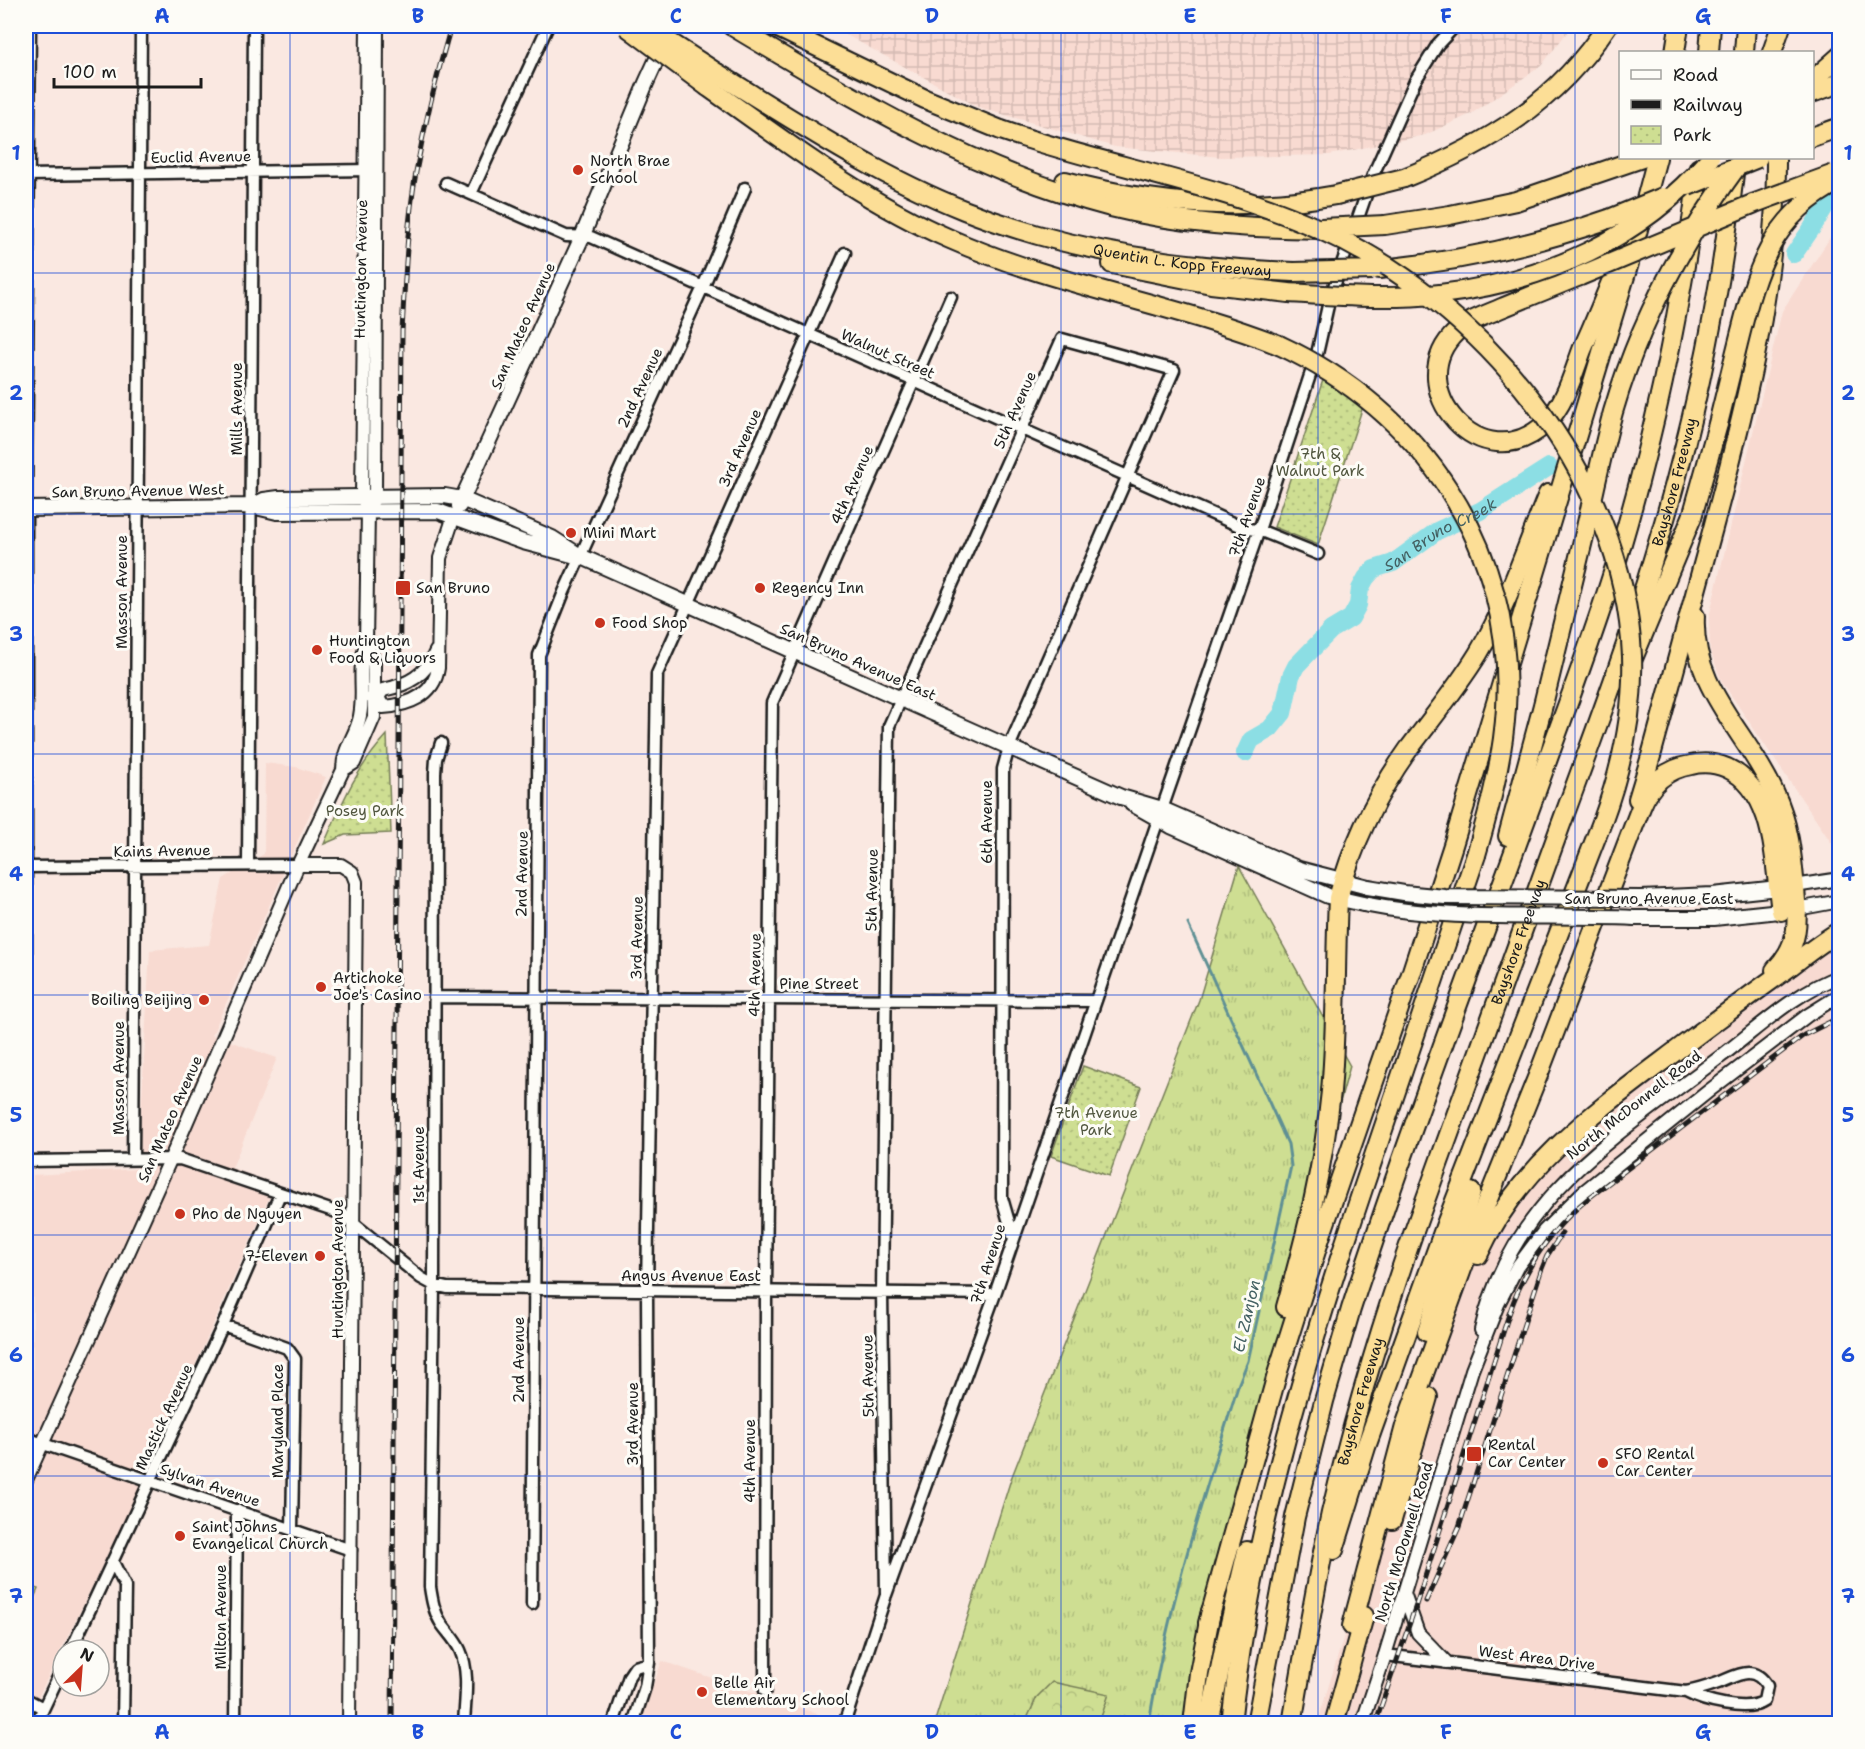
<svg xmlns="http://www.w3.org/2000/svg" width="1865" height="1749" font-family="'Shantell Sans',sans-serif">
<style>
.built{fill:#f8dad1}
.industrial{fill:url(#industrial-grid)}
.grass{fill:url(#grass-tufts);stroke:#757d57;stroke-width:1.5}
.forest{fill:url(#forest-crowns);stroke:#757d57;stroke-width:1.5}
.park{fill:url(#park-dots);stroke:#757d57;stroke-width:1.5}
.lines{fill:none;stroke-linecap:round;stroke-linejoin:round}
.stream{stroke:#5f9094;stroke-width:3}
.river{stroke:#8cdee4;stroke-width:18}
.minor-casing{stroke:#1c1c1c;stroke-width:15}
.tertiary-casing{stroke:#1c1c1c;stroke-width:16}
.secondary-casing{stroke:#1c1c1c;stroke-width:18}
.motorway-casing{stroke:#1c1c1c;stroke-width:22}
.minor{stroke:#fdfcf7;stroke-width:10}
.tertiary{stroke:#fdfcf7;stroke-width:12}
.secondary{stroke:#fdfcf7;stroke-width:14}
.motorway{stroke:#fcde96;stroke-width:18}
.rail-casing{stroke:#1c1c1c;stroke-width:5}
.rail{stroke:#fdfcf7;stroke-width:3;stroke-dasharray:9;stroke-linecap:butt}
.secondary-bridge-casing{stroke:#1c1c1c;stroke-width:18;stroke-linecap:butt}
.motorway-bridge-casing{stroke:#1c1c1c;stroke-width:22;stroke-linecap:butt}
.secondary-bridge{stroke:#fdfcf7;stroke-width:14}
.motorway-bridge{stroke:#fcde96;stroke-width:18}
.grid{fill:none;stroke:#1d4ed8;stroke-width:1.5;stroke-opacity:0.55}
.poi-dot{fill:#c8321e;stroke:#fdfcf7;stroke-width:2}
.labels{text-anchor:middle;stroke-width:6;stroke-linejoin:round;paint-order:stroke}
.street-label{font-size:15px;fill:#1c1c1c;stroke:#fdfcf7}
.poi-label{font-size:15px;fill:#1c1c1c;stroke:#fdfcf7;text-anchor:start}
.park-label{font-size:15px;fill:#51563f;stroke:#fdfcf7}
.water-label{font-size:16px;font-style:italic;fill:#436062;stroke:#fdfcf7}
.neatline{fill:none;stroke:#1d4ed8;stroke-width:2}
.grid-label{font-size:20px;text-anchor:middle;font-weight:bold;fill:#1d4ed8}
</style>
<defs>
<pattern id="industrial-grid" width="8" height="8" patternUnits="userSpaceOnUse" patternTransform="scale(1.5)"><rect width="8" height="8" fill="#f8dad1"/><path d="M0 4h8M4 0v8" fill="none" stroke="#d4bab3"/></pattern>
<pattern id="grass-tufts" width="24" height="20" patternUnits="userSpaceOnUse" patternTransform="scale(1.5)"><rect width="24" height="20" fill="#cede92"/><path d="M3 7l-1-3M5 7V3M7 7l1-3M15 17l-1-3M17 17v-4M19 17l1-3" fill="none" stroke="#b0be7d"/></pattern>
<pattern id="forest-crowns" width="20" height="18" patternUnits="userSpaceOnUse" patternTransform="scale(1.5)"><rect width="20" height="18" fill="#cede92"/><path d="M2 6a3 3 0 1 1 6 0M12 15a3 3 0 1 1 6 0" fill="none" stroke="#b0be7d"/></pattern>
<pattern id="park-dots" width="8" height="8" patternUnits="userSpaceOnUse" patternTransform="scale(1.5)"><rect width="8" height="8" fill="#cede92"/><path d="M2 2h.1M6 6h.1" fill="none" stroke="#b0be7d" stroke-width="1.8" stroke-linecap="round"/></pattern>
</defs>
<rect width="100%" height="100%" fill="#fae8e1"/>
<filter id="ink" filterUnits="userSpaceOnUse"><feTurbulence type="fractalNoise" baseFrequency=".0167" numOctaves="2"/><feDisplacementMap in="SourceGraphic" scale="12" xChannelSelector="R" yChannelSelector="G"/><feConvolveMatrix kernelMatrix="1 2 1 2 8 2 1 2 1" color-interpolation-filters="sRGB"/></filter>
<g filter="url(#ink)">
<!-- built -->
<path class="built" d="M1839,224V1723L1317,1724L1366,1564L1486,1214L1513,1179L1549,1147L1836,931L1837,851L1722,682L1710,650L1709,617L1782,311Z
M265,763L296,767L326,777L212,1035L277,1058L232,1168L275,1184L149,1470L26,1722V1447L33,1426V1175L138,1169L150,950L209,945L223,879L264,854Z
M662,1661L844,1723L639,1724Z"/>
<!-- industrial -->
<path class="industrial" d="M830,26H1572L1541,66L1471,114L1425,135L1329,155L1221,157L1115,147L978,107Z"/>
<!-- grass -->
<path class="grass" d="M1239,866L1350,1066L1310,1211L1303,1274L1189,1723L934,1724L1011,1479L1199,1000Z"/>
<!-- forest -->
<path class="forest" d="M1052,1682L1109,1694L1099,1723H1025L1037,1697Z"/>
<!-- park -->
<path class="park" d="M1328,365L1366,397L1318,545L1274,527Z
M387,735L391,833L345,835L324,844C343,801 355,770 387,735Z
M1083,1066L1141,1087L1109,1176L1051,1156Z
M26,1583L38,1589L29,1609L26,1610Z"/>
<g class="lines">
<!-- stream -->
<path class="stream" d="M1149,1724C1167,1607 1204,1495 1239,1383L1248,1361L1291,1166L1288,1144L1188,924"/>
<!-- river -->
<g class="river">
<path d="M1794,254L1812,228L1840,182"/>
<path id="s1" d="M1245,753L1251,740L1270,729L1283,713L1291,676L1296,666L1331,630L1351,618L1358,605L1360,589L1366,578L1374,569L1393,563L1437,531L1480,511L1549,467"/>
</g>
<defs>
<path id="minor" d="M26,175L371,170
M446,183L566,236L591,237L1246,529L1259,530L1318,554
M471,194L548,26
M441,743L436,759L435,773L434,1285L430,1587C432,1600 434,1612 441,1623C447,1632 455,1639 460,1650C470,1672 465,1700 464,1724
M1162,809L1259,530L1317,354L1329,301L1373,175L1415,81L1438,44L1455,26
M248,865L254,26
M26,867L298,865
M26,990V509L30,26
M434,997L1095,1001
M133,1159L141,26
M26,1161L180,1159L342,1214L421,1278L434,1285L447,1288L995,1294
M223,1325L287,1348L295,1359L292,1529
M26,1438L351,1550
M113,1562L125,1586L123,1724
M886,1595L882,1292L889,726L1062,339L1174,370L1009,747L1003,769L1002,1198L1013,1236
M532,1604L539,655L564,592L703,287L745,188
M71,1650L223,1325L280,1194
M1385,1655L1686,1692C1697,1690 1707,1687 1718,1683C1736,1676 1754,1663 1767,1686L1764,1701C1747,1713 1703,1701 1686,1692
M765,1691L766,1291L772,703L951,297
M26,1699L43,1708
M846,1718L886,1595L995,1294L1158,820
M36,1724L63,1667
M235,1724L237,1510
M613,1724L629,1676L635,1667L649,1663
M633,1724L645,1687L649,1663L647,1291L657,674L845,253"/>
<path id="tertiary" d="M365,504L362,497L367,26
M378,697L383,707C408,705 434,696 438,668L440,558L454,516
M372,698L378,697L383,690C408,685 426,675 436,651
M343,770L354,763L374,717V660L366,644
M298,865H341L352,872L356,882L349,1724
M1788,887L1840,879
M1797,909L1840,901
M1481,1330C1511,1197 1619,1134 1720,1057C1757,1029 1795,992 1840,976
M26,1480L175,1149L298,865L343,770C343,747 356,737 360,716C365,691 357,671 366,644L368,510L375,497L377,26
M1404,1593L1418,1633L1446,1662
M1362,1724L1385,1655L1472,1370L1498,1304L1517,1267L1544,1231L1582,1193L1710,1090L1808,1015L1840,995"/>
<path id="secondary" d="M252,506L264,500L279,498L445,496L462,499L552,538L580,556L1121,797L1162,809L1299,869L1368,887
M459,506L582,237L646,83L672,26
M26,509L252,506L277,512L438,511L523,542L572,555
M1132,804L1171,826L1308,887L1328,896L1363,904
M1641,898L1713,895L1778,888
M1634,918H1714L1790,910"/>
<g id="motorway">
<path d="M732,26C852,98 975,172 1111,207C1179,224 1249,228 1318,229"/>
<path d="M774,26L925,99L1001,130"/>
<path d="M1675,52L1679,26"/>
<path d="M1709,52L1711,26"/>
<path d="M1744,52L1746,26"/>
<path d="M1772,52L1781,26"/>
<path id="s2" d="M717,73C797,122 876,175 964,210C1069,252 1182,268 1294,272"/>
<path d="M1812,81L1840,56"/>
<path d="M708,87C786,142 862,201 950,239C1056,286 1172,303 1279,345"/>
<path d="M1812,93L1840,83"/>
<path d="M1812,137L1840,127"/>
<path d="M1404,178C1488,144 1556,103 1607,26"/>
<path d="M1065,181C1156,205 1243,212 1336,195"/>
<path d="M1385,225L1450,215L1516,201L1642,158"/>
<path d="M1112,264L1211,284L1289,293"/>
<path d="M1379,269C1458,262 1534,245 1609,219"/>
<path d="M1580,276C1554,286 1529,297 1504,307C1488,314 1469,320 1456,332C1399,386 1482,484 1546,423C1565,404 1573,374 1582,350C1595,321 1607,292 1619,262"/>
<path d="M1695,616C1691,688 1747,732 1774,792C1789,822 1792,856 1795,889C1798,923 1800,944 1775,970"/>
<path d="M1629,668L1692,517L1718,424"/>
<path d="M1638,799L1651,756C1672,680 1692,604 1713,528C1746,405 1777,286 1776,158"/>
<path d="M1508,836L1543,705L1585,532"/>
<path d="M1478,1255C1521,1160 1609,1102 1689,1041C1717,1020 1745,999 1773,979C1796,963 1816,945 1840,931"/>
<path d="M1286,1307C1306,1236 1324,1165 1331,1091C1337,1027 1335,963 1338,898C1352,846 1376,795 1408,750C1432,718 1457,688 1478,654C1508,604 1526,548 1548,494"/>
<path d="M1427,1332L1471,1192"/>
<path d="M1392,1520L1428,1397"/>
<path d="M1334,1550L1366,1447L1446,1224L1602,822"/>
<path d="M1208,1623L1278,1371L1321,1235L1411,974L1453,845L1629,263L1657,158"/>
<path d="M1352,1626L1405,1426L1482,1214L1539,1073L1641,807C1650,784 1666,769 1691,765C1703,762 1715,763 1727,768C1777,791 1774,865 1781,911"/>
<path d="M1193,1724L1199,1673L1211,1611"/>
<path d="M1209,1724L1224,1649L1247,1551"/>
<path d="M1231,1724C1252,1528 1311,1341 1374,1156C1408,1056 1442,955 1476,855"/>
<path d="M1256,1724L1295,1517L1324,1401L1351,1309C1408,1134 1474,962 1537,789C1565,710 1596,631 1620,550C1657,425 1683,298 1699,168"/>
<path id="s3" d="M1292,1724C1304,1653 1316,1583 1331,1513C1353,1419 1381,1326 1413,1234C1462,1099 1511,963 1560,827C1593,737 1627,648 1654,556C1693,429 1721,297 1735,165"/>
<path d="M1334,1724L1364,1616"/>
</g>
</defs>
<!-- minor casing -->
<use href="#minor" class="minor-casing"/>
<!-- tertiary casing -->
<use href="#tertiary" class="tertiary-casing"/>
<!-- secondary casing -->
<use href="#secondary" class="secondary-casing"/>
<!-- motorway casing -->
<use href="#motorway" class="motorway-casing"/>
<!-- minor -->
<use href="#minor" class="minor"/>
<!-- tertiary -->
<use href="#tertiary" class="tertiary"/>
<!-- secondary -->
<use href="#secondary" class="secondary"/>
<!-- motorway -->
<use href="#motorway" class="motorway"/>
<defs>
<path id="rail" d="M1426,1601L1459,1527L1541,1271L1547,1256L1562,1233
M392,1724L402,331C405,278 407,225 416,172C425,122 437,74 451,26
M1375,1724L1416,1605L1509,1314C1525,1267 1551,1228 1590,1197L1804,1035L1840,1017"/>
</defs>
<!-- rail casing -->
<use href="#rail" class="rail-casing"/>
<!-- rail -->
<use href="#rail" class="rail"/>
<defs>
<path id="secondary-bridge" d="M1368,887L1404,893L1445,897L1641,898
M1363,904C1452,922 1544,914 1634,918"/>
<path id="motorway-bridge" d="M626,26L708,87
M645,26L717,73
M1001,130C1107,167 1219,183 1321,230C1482,303 1624,474 1632,656C1634,713 1622,768 1602,822
M1688,186L1758,158
M1336,195L1404,178
M1609,219L1663,197
M1321,228L1385,225
M1294,272L1372,270
M1580,276L1755,203L1834,174
M1289,293C1339,296 1390,300 1440,294C1544,282 1641,239 1710,158
M1279,345C1422,411 1515,547 1506,708C1503,758 1490,807 1476,855
M1718,424C1725,396 1732,367 1739,339C1756,271 1771,215 1840,181
M1585,532C1594,492 1602,452 1613,412C1640,319 1686,235 1743,158"/>
</defs>
<!-- secondary-bridge casing -->
<use href="#secondary-bridge" class="secondary-bridge-casing"/>
<!-- motorway-bridge casing -->
<use href="#motorway-bridge" class="motorway-bridge-casing"/>
<!-- secondary-bridge -->
<use href="#secondary-bridge" class="secondary-bridge"/>
<!-- motorway-bridge -->
<use href="#motorway-bridge" class="motorway-bridge"/>
</g>
</g>
<!-- grid -->
<path class="grid" d="M290,26V1724M547,26V1724M804,26V1724M1061,26V1724M1318,26V1724M1575,26V1724M26,273H1840M26,514H1840M26,754H1840M26,995H1840M26,1235H1840M26,1476H1840"/>
<!-- markers -->
<g class="poi-dot">
<circle cx="578" cy="170" r="6"/>
<circle cx="571" cy="533" r="6"/>
<rect x="395" y="580" width="16" height="16" rx="3"/>
<circle cx="760" cy="588" r="6"/>
<circle cx="600" cy="623" r="6"/>
<circle cx="317" cy="650" r="6"/>
<circle cx="321" cy="987" r="6"/>
<circle cx="204" cy="1000" r="6"/>
<circle cx="180" cy="1214" r="6"/>
<circle cx="320" cy="1256" r="6"/>
<rect x="1466" y="1446" width="16" height="16" rx="3"/>
<circle cx="1603" cy="1463" r="6"/>
<circle cx="180" cy="1536" r="6"/>
<circle cx="702" cy="1692" r="6"/>
</g>
<g class="labels">
<!-- street labels -->
<g class="street-label">
<text transform="translate(201 157) rotate(-1)" y="5">Euclid Avenue</text>
<text dy="5" stroke="none"><textPath href="#s2" startOffset="508">Quentin L. Kopp Freeway</textPath></text>
<text transform="translate(361 269) rotate(-89)" y="5">Huntington Avenue</text>
<text transform="translate(523 326) rotate(-66)" y="5">San Mateo Avenue</text>
<text transform="translate(888 354) rotate(24)" y="5">Walnut Street</text>
<text transform="translate(640 388) rotate(-65)" y="5">2nd Avenue</text>
<text transform="translate(237 409) rotate(-90)" y="5">Mills Avenue</text>
<text transform="translate(1015 410) rotate(-66)" y="5">5th Avenue</text>
<text transform="translate(740 448) rotate(-66)" y="5">3rd Avenue</text>
<text dy="5" stroke="none"><textPath href="#s3" startOffset="1302">Bayshore Freeway</textPath></text>
<text transform="translate(852 485) rotate(-66)" y="5">4th Avenue</text>
<text transform="translate(138 491) rotate(-1)" y="5">San Bruno Avenue West</text>
<text transform="translate(1247 517) rotate(-71)" y="5">7th Avenue</text>
<text transform="translate(122 592) rotate(-90)" y="5">Masson Avenue</text>
<text transform="translate(858 662) rotate(24)" y="5">San Bruno Avenue East</text>
<text transform="translate(987 822) rotate(-90)" y="5">6th Avenue</text>
<text transform="translate(162 851) rotate(-1)" y="5">Kains Avenue</text>
<text transform="translate(522 874) rotate(-89)" y="5">2nd Avenue</text>
<text transform="translate(872 890) rotate(-89)" y="5">5th Avenue</text>
<text x="1649" y="904">San Bruno Avenue East</text>
<text transform="translate(637 938) rotate(-89)" y="5">3rd Avenue</text>
<text dy="5" stroke="none"><textPath href="#s3" startOffset="816">Bayshore Freeway</textPath></text>
<text transform="translate(755 975) rotate(-89)" y="5">4th Avenue</text>
<text x="819" y="989">Pine Street</text>
<text transform="translate(119 1078) rotate(-90)" y="5">Masson Avenue</text>
<text transform="translate(1634 1105) rotate(-38)" y="5">North McDonnell Road</text>
<text transform="translate(170 1119) rotate(-66)" y="5">San Mateo Avenue</text>
<text transform="translate(419 1165) rotate(-90)" y="5">1st Avenue</text>
<text transform="translate(988 1264) rotate(-72)" y="5">7th Avenue</text>
<text transform="translate(338 1269) rotate(-90)" y="5">Huntington Avenue</text>
<text x="691" y="1281">Angus Avenue East</text>
<text transform="translate(519 1360) rotate(-90)" y="5">2nd Avenue</text>
<text transform="translate(868 1376) rotate(-91)" y="5">5th Avenue</text>
<text dy="5" stroke="none"><textPath href="#s3" startOffset="330">Bayshore Freeway</textPath></text>
<text transform="translate(164 1417) rotate(-65)" y="5">Mastick Avenue</text>
<text transform="translate(278 1421) rotate(-90)" y="5">Maryland Place</text>
<text transform="translate(633 1424) rotate(-90)" y="5">3rd Avenue</text>
<text transform="translate(750 1461) rotate(-90)" y="5">4th Avenue</text>
<text transform="translate(210 1485) rotate(19)" y="5">Sylvan Avenue</text>
<text transform="translate(1404 1542) rotate(-73)" y="5">North McDonnell Road</text>
<text transform="translate(221 1617) rotate(-90)" y="5">Milton Avenue</text>
<text transform="translate(1537 1658) rotate(7)" y="5">West Area Drive</text>
</g>
<!-- poi labels -->
<g class="poi-label">
<text x="590" y="166">North Brae<tspan x="590" dy="17">School</tspan></text>
<text x="583" y="538">Mini Mart</text>
<text x="416" y="593">San Bruno</text>
<text x="772" y="593">Regency Inn</text>
<text x="612" y="628">Food Shop</text>
<text x="329" y="646">Huntington<tspan x="329" dy="17">Food &amp; Liquors</tspan></text>
<text x="333" y="983">Artichoke<tspan x="333" dy="17">Joe's Casino</tspan></text>
<text x="192" y="1005" text-anchor="end">Boiling Beijing</text>
<text x="192" y="1219">Pho de Nguyen</text>
<text x="308" y="1261" text-anchor="end">7-Eleven</text>
<text x="1488" y="1450">Rental<tspan x="1488" dy="17">Car Center</tspan></text>
<text x="1615" y="1459">SFO Rental<tspan x="1615" dy="17">Car Center</tspan></text>
<text x="192" y="1532">Saint Johns<tspan x="192" dy="17">Evangelical Church</tspan></text>
<text x="714" y="1688">Belle Air<tspan x="714" dy="17">Elementary School</tspan></text>
</g>
<!-- park labels -->
<g class="park-label">
<text x="1320" y="459">7th &amp;<tspan x="1320" dy="17">Walnut Park</tspan></text>
<text x="365" y="816">Posey Park</text>
<text x="1096" y="1118">7th Avenue<tspan x="1096" dy="17">Park</tspan></text>
</g>
<!-- water labels -->
<g class="water-label">
<text dy="6" stroke="none"><textPath href="#s1" startOffset="310">San Bruno Creek</textPath></text>
<text transform="translate(1246 1316) rotate(-77)" y="6">El Zanjon</text>
</g>
</g>
<!-- margin -->
<rect width="1865" height="1749" fill="none" stroke="#fdfcf7" stroke-width="66"/>
<!-- legend -->
<rect x="1619" y="51" width="195" height="108" fill="#fdfcf7" stroke="#a3a29f" stroke-width="1.5"/>
<rect x="1631" y="70" width="30" height="9" fill="#fdfcf7" stroke="#a3a29f" stroke-width="1.5"/>
<text x="1673" y="81" font-size="18" fill="#1c1c1c">Road</text>
<rect x="1631" y="100" width="30" height="9" fill="#1c1c1c" stroke="#a3a29f" stroke-width="1.5"/>
<text x="1673" y="111" font-size="18" fill="#1c1c1c">Railway</text>
<rect x="1631" y="126" width="30" height="18" fill="url(#park-dots)" stroke="#a3a29f" stroke-width="1.5"/>
<text x="1673" y="141" font-size="18" fill="#1c1c1c">Park</text>
<!-- north arrow -->
<g transform="translate(81 1668) rotate(25)"><circle r="28" fill="#fdfcf7" stroke="#a3a29f" stroke-width="1.5"/>
<path d="M0-4.5L10 22L0 15L-10 22Z" fill="#c8321e"/>
<text y="-9" font-size="16" font-weight="bold" text-anchor="middle" fill="#1c1c1c">N</text>
</g>
<!-- scale -->
<path d="M54 78v9h147v-9" fill="none" stroke="#1c1c1c" stroke-width="3"/>
<text x="63" y="78" font-size="18" fill="#1c1c1c" stroke="#fdfcf7" stroke-width="4.5" paint-order="stroke">100 m</text>
<rect x="33" y="33" width="1799" height="1683" class="neatline"/>
<g class="grid-label">
<text x="162" y="23">A</text>
<text x="418" y="23">B</text>
<text x="676" y="23">C</text>
<text x="932" y="23">D</text>
<text x="1190" y="23">E</text>
<text x="1446" y="23">F</text>
<text x="1703" y="23">G</text>
<text x="16" y="160">1</text>
<text x="1848" y="160">1</text>
<text x="16" y="400">2</text>
<text x="1848" y="400">2</text>
<text x="16" y="641">3</text>
<text x="1848" y="641">3</text>
<text x="16" y="881">4</text>
<text x="1848" y="881">4</text>
<text x="16" y="1122">5</text>
<text x="1848" y="1122">5</text>
<text x="16" y="1362">6</text>
<text x="1848" y="1362">6</text>
<text x="16" y="1603">7</text>
<text x="1848" y="1603">7</text>
<text x="162" y="1739">A</text>
<text x="418" y="1739">B</text>
<text x="676" y="1739">C</text>
<text x="932" y="1739">D</text>
<text x="1190" y="1739">E</text>
<text x="1446" y="1739">F</text>
<text x="1703" y="1739">G</text>
</g>
</svg>
